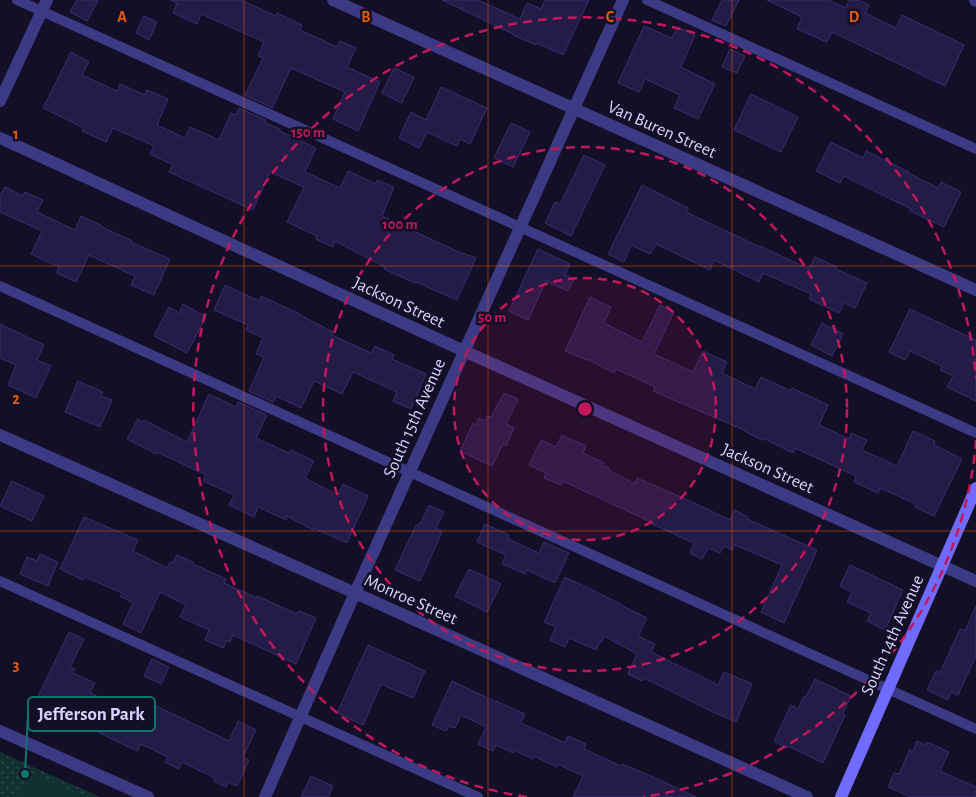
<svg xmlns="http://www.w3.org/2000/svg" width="976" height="797" font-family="'Alegreya Sans',sans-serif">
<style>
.park{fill:url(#park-dots)}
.pitch{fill:#12302f}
.building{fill:#241b47;stroke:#3b2d73}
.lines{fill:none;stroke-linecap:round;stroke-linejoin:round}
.lane{stroke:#3d3a85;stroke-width:10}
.street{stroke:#3d3a85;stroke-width:12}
.secondary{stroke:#6f6bff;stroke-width:12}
.grid{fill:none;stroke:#e8590c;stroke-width:1;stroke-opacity:0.55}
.ring{fill:none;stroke:#c2185b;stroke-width:2.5;stroke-dasharray:9 6}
.labels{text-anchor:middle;stroke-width:5;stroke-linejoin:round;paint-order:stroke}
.street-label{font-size:18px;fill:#d9d4ff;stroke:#130f26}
.grid-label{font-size:16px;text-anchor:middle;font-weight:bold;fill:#e8590c;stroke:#130f26;stroke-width:5;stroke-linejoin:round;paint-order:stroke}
.centre{fill:#c2185b;stroke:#130f26;stroke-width:2.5}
.ring-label{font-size:15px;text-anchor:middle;font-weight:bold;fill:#c2185b;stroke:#130f26;stroke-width:5;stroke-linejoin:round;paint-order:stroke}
.leader{fill:none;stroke:#0f766e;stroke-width:2}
.callout-dot{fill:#0f766e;stroke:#130f26;stroke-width:2}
.callout{fill:#130f26;stroke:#0f766e;stroke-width:2}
.callout-label{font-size:19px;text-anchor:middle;font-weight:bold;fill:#d9d4ff}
</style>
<defs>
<pattern id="park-dots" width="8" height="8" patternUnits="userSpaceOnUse" patternTransform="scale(1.25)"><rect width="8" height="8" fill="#12302f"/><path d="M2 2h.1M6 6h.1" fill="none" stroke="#344d4e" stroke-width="1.8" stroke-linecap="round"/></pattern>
</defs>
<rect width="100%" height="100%" fill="#130f26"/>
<!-- park -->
<path class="park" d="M0,752L100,797H0Z"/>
<!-- pitch -->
<path class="pitch" d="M30,772L85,797H17Z"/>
<!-- building -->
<path class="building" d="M77,0H98L87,21L70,12Z
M170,0H241L276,16L277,13L302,25L300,30L337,47L340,41L356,48L347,67L380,82L358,131L333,119L345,92L291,68L272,108L245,95L263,58L258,56L264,42L201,14L197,24L173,13L177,3Z
M442,0H478L520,19L527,3L541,9L545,0H589L563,55L537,43L536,45L513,35V34Z
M722,0H739L726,26L712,20Z
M767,0H828L846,8L849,0H858L869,5L865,13L896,28L902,15L964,45L945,86L832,32L827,42L797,29L802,17Z
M144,16L157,22L149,40L136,33Z
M644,26L672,38L677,27L695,35L681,67L715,84L698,119L674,108L680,95L645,79L639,92L618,83Z
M730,49L745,56L737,73L722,67Z
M71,52L89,62L82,75L117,91L120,84L145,95L147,90L168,99L157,125L185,138L190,127L219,140L231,113L236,115L239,108L266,120L265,123L280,129V131L316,148L305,172L340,188L348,171L376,184L377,180L394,187L382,216L454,250L476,258L457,300L416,282L415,283L384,269L385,267L335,241L333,247L316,239L317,236L287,222L304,187L270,172L253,210L169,172L173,165L150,154L154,146L113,128L106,142L82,131L84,128L43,108Z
M394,68L414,77L402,103L382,93Z
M441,87L487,108L470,144L460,139L457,146L427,132L419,148L399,138L411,112L426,120Z
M751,94L798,117L781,152L734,130Z
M511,123L530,132L513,167L494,158Z
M831,142L863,158L866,151L909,172L908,173L938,188L941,182L961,192L944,227L910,211L911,209L844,176L840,183L816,171Z
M584,155L605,165L571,236L545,223L555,202L560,204Z
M642,185L688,208L686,212L760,247V246L809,269L815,257L837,267L836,269L867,283L855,308L844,303L839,313L809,299L811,294L763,273L759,282L714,260L710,270L656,244L650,254L631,245L624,262L608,254Z
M5,187L23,196L25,192L43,200L37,212L75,230L81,216L102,226V227L132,241L131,242L170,259L154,295L131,285L135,276L89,255L76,282L57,273L59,267L31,254L42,231L0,212V196Z
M538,249L570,264L565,275L574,279L568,291L546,281L528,320L509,311Z
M225,285L259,301L261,296L300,314V315L333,332L332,335L371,353L375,346L394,355L392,359L426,374L411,409L393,401L397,392L353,372L342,394L314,381L301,408L276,396L273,402L249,391L264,357L256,354L263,338L246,330L248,325L214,310Z
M590,297L611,307L604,323L642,342L660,305L674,312L654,354L693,372L703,351L727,362L722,373L755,389L761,377L791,391L792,388L828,405L819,425L849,439L851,433L867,440L862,450L897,466L913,431L935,441L934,445L962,459L934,516L915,507L916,504L880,488L878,493L854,482L856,476L806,453L795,448L793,453L763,438L762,440L744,431V430L653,391L655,387L616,369L614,373L587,359V360L565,351Z
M183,304L206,317L187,353L154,336L169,307L179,313Z
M910,309L976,340V401L947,387L953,376L940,370L942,366L910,351L905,360L889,352Z
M822,323L843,334L832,356L811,345Z
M0,324L44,345L37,360L51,366L36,398L8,385L16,365L0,358Z
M78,381L103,392L101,396L112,400L100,427L65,412Z
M504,393L518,399L506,424L514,428L506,446L503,444L492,466L460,451L473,423L476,425L479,418L485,421L487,416L491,417Z
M209,394L236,407L238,402L267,415L256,438L289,453L291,450L314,461L305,478L338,495L343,484L368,496L347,543L314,528L313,530L287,516L286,520L258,507L254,517L229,505L234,495L203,481L206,475L157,452L156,454L127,439L138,419L143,422L144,420L187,442Z
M562,435L586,446L583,453L604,463L602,466L609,468L608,470L635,484L637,478L692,502L730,520L734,510L748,517L747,519L817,550L784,623L761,612L782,565L735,545L732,550L724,546L720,553L708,548L702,559L690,553L694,543L652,524L653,523L563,481L561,485L544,478L546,473L529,465L541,440L556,447Z
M12,481L44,496L32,521L0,506Z
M429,505L444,512L436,528L442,532L420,581L395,570L416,525L418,526L420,522H421Z
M84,517L138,540L133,551L167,568L170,562L173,563L177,555L193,562V564L226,579L224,583L257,598V596L297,614L299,611L316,618L296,664L233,635L230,642L227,640L223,648L205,640L209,630L180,617L186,605L160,592L141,633L123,624L133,603L120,596L122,593L85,577L83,580L60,569Z
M485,524L509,535L508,539L539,553L544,542L569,553L555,583L527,570L525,574L502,564L506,555L477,542Z
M40,554L58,562L48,586L20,574L27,557L37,561Z
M850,565L903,590L885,630L867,621L871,613L847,602L852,592L840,586Z
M469,569L501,584L487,612L455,596Z
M565,577L619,603V604L647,618L638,636L655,644L651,652L718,685L724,672L752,684L736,722L713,712L644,678L642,681L628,674L637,654L604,636L601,643L600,642L596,650L569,638L565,647L550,640L556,627L544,622Z
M976,606V656L958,695L951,692L948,700L927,690L936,671L940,673L960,629L965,631Z
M69,632L84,639L70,667L75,669L73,673L95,683L90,693L134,713L137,708L147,714L152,704L229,741L238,721L256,730L243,757L249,760L237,786L228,782L226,787L214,781L215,778L182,762L179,769L165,762L168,757L141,744L137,751L52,710L50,713L34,705Z
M368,645L425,671L413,698L381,684L363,725L337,713Z
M152,659L169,667L161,684L144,676Z
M815,679L851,696L843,713L845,715L823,763L788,746L787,748L774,741L791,705L798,709L804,696L806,697Z
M452,681L496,702V701L525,714L521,723L565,743L568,736L586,744L584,749L621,766L622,764L651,776L696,797H573L583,776L558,764L557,767L534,756L533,759L514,750L513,753L496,745L493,751L478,744L486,727L461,715L455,728L449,726L446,731L432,725Z
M917,741L926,745L927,742L949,752L940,771L976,787V797H910L888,787L894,773L899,774L910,749L913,751Z
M311,776L333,786L328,797H301Z"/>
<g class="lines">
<!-- lane -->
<path class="lane" d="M17,0L976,433
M647,0L976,149
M0,286L976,729
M0,581L478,797"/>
<!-- street -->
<path class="street" d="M333,0L976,290
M975,0L976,1
M0,101L47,0
M0,138L464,351L976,581
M0,435L355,593L807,797
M0,731L148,797
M265,797L355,593L623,0"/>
<!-- secondary -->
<path class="secondary" d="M841,797L976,488"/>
</g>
<!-- grid -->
<path class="grid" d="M244,0V797M488,0V797M732,0V797M0,266H976M0,531H976"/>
<!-- distance rings -->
<circle cx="585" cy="409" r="131" fill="#c2185b" fill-opacity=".12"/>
<g class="ring">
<circle cx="585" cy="409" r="131"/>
<circle cx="585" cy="409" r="262"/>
<path d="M976 440A392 392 0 0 1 643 797M527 797A392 392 0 1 1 976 378"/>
</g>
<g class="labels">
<!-- street labels -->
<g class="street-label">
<text transform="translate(662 129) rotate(24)" y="6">Van Buren Street</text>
<text transform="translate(399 302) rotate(25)" y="6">Jackson Street</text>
<text transform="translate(414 418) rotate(-66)" y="6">South 15th Avenue</text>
<text transform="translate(768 468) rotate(24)" y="6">Jackson Street</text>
<text transform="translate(411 599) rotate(24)" y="6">Monroe Street</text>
<text transform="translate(892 635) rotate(-66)" y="6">South 14th Avenue</text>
</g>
</g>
<g class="grid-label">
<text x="122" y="22">A</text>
<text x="366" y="22">B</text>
<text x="610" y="22">C</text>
<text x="854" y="22">D</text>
<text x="16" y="139">1</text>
<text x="16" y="404">2</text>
<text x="16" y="670">3</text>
</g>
<circle cx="585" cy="409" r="8" class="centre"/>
<g class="ring-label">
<text x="308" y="137">150 m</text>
<text x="400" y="229">100 m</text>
<text x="492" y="322">50 m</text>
</g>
<!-- callouts -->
<path class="leader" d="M25 774L28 714"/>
<circle class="callout-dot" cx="25" cy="774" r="5"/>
<rect class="callout" x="28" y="697" width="127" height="34" rx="5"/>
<g class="callout-label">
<text x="91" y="720">Jefferson Park</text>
</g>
</svg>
